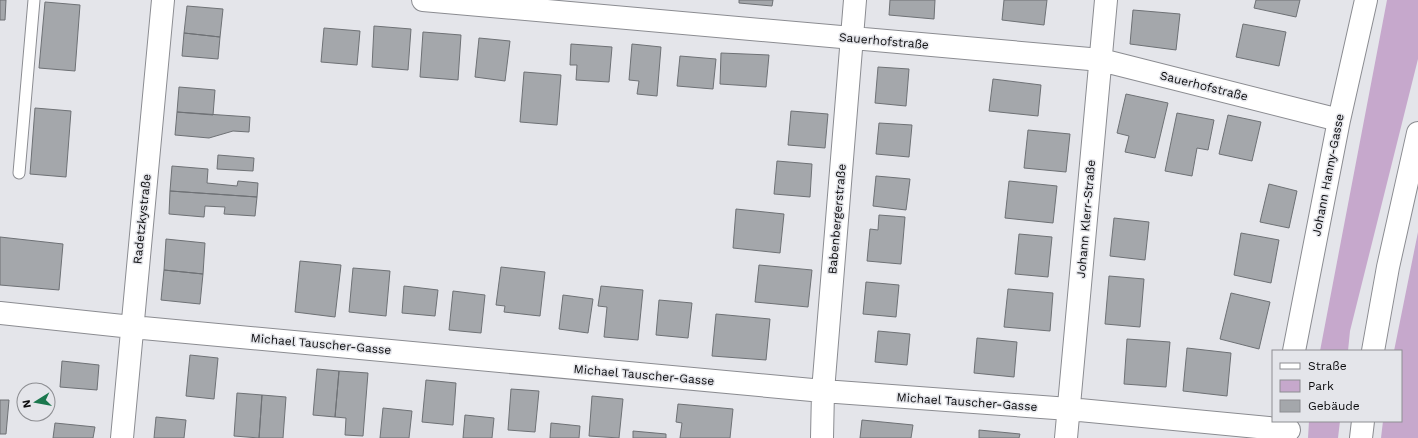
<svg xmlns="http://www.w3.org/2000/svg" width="1418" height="438" font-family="'Work Sans',sans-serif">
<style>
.green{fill:#c6a8cc}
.building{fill:#a4a7ab;stroke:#6e7175}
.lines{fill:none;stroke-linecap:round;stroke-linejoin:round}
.lane-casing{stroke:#8b8c91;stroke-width:13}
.street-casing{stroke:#8b8c91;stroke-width:24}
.primary-casing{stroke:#8b8c91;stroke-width:24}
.lane{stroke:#fff;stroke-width:11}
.street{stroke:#fff;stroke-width:22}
.primary{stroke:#fff;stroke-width:22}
.labels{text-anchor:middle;stroke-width:3;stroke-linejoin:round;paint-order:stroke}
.street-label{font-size:12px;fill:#0b0b0d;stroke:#e4e5ea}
</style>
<rect width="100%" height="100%" fill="#e4e5ea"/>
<!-- green -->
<path class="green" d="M1387,0H1418V59L1350,331L1348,351H1320Z
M1418,232V438H1381L1383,421H1401V351H1394Z
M1309,421H1340L1338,438H1308Z"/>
<!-- building -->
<path class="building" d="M0,0H6L5,20H0Z
M739,0H773L772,6L739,3Z
M890,0H935L934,19L889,15Z
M1004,0H1047L1044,25L1002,20Z
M1256,0H1300L1296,17L1254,8Z
M45,2L80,5L75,71L39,68Z
M187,6L223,9L220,37L184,33Z
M1133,10L1180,14L1176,50L1130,44Z
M1243,24L1286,32L1279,66L1236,57Z
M374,26L411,29L408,70L372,67Z
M324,28L360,31L357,65L321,62Z
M423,32L461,35L458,80L420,77Z
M184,33L220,37L218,59L182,56Z
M479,38L510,41L505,81L475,77Z
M571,44L612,47L609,82L576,80L577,65H570Z
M632,44L661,47L657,96L637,94L639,81L629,80Z
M721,53L769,55L766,87L720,84Z
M680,56L716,59L713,89L677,86Z
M878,67L909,69L906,106L875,103Z
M524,72L561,75L557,125L520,122Z
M993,79L1041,85L1038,116L989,111Z
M179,87L215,90L213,115L177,112Z
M1126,94L1168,103L1155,158L1125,152L1129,136L1117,133Z
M35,108L71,111L66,177L30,174Z
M791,111L828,114L825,148L788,145Z
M177,112L250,117L249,132L233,131L209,138L175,135Z
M1177,113L1214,120L1208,150L1197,148L1192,176L1165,171Z
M1228,115L1261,122L1252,161L1219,154Z
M879,123L912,125L909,157L876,154Z
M1028,130L1070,134L1066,172L1024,168Z
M218,155L254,158L253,171L217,169Z
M777,161L812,164L810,197L774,194Z
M172,166L208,169L207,183L237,186L238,181L258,183L257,197L170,191Z
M876,176L910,179L906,210L873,206Z
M1009,181L1057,186L1053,223L1005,218Z
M1269,184L1297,191L1289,228L1260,222Z
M170,191L257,197L255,216L224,214L225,207L205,206L204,217L169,214Z
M736,209L784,214L780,253L733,248Z
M879,215L905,217L901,264L867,261L870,229L878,230Z
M1114,218L1149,222L1145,260L1110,256Z
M1241,233L1279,240L1271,283L1234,275Z
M1019,234L1052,237L1048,277L1015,274Z
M0,237L63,244L59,290L0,285Z
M166,239L205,243L203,274L164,270Z
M300,261L341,265L335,317L295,312Z
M759,265L812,270L808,307L755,302Z
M501,267L545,272L540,316L504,312L505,306L496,305Z
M353,268L390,271L386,316L349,312Z
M164,270L203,274L200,304L161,300Z
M1109,276L1144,279L1140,327L1105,324Z
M866,282L899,285L896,317L863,314Z
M404,286L438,290L435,316L402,313Z
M601,286L643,290L638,340L604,337L607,307L598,306Z
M1008,289L1053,293L1050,331L1004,327Z
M453,291L485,295L481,333L449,330Z
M1231,293L1270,302L1259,349L1220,339Z
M563,295L593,299L588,333L559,329Z
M659,300L692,303L688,338L656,335Z
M716,314L770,319L766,360L712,356Z
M878,331L910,334L907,365L875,362Z
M977,338L1017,342L1014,377L974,373Z
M1127,339L1170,342L1166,387L1124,384Z
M1187,348L1231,353L1227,396L1183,391Z
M190,355L218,358L214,399L186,396Z
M62,361L99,365L97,390L60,387Z
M317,369L339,371L335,417L313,415Z
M339,371L368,373L363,436L345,435L346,418L335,417Z
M426,380L456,383L453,425L422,422Z
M511,389L539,391L535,432L508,430Z
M237,393L262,395L259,438L234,436Z
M262,395L286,397L283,438H259Z
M592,396L623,399L619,438L589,436Z
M0,400H9L6,434H0Z
M678,404L733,409L730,438H680L682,423L676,422Z
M383,408L412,411L409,438H380Z
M465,415L494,418L492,438H463Z
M156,417L186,420L184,438H154Z
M862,420L913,425L911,438H860Z
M55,423L95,427L93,438H53Z
M551,423L580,426L579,438H550Z
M979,430L1020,434L1019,438H979Z
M633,431L666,434V438H633Z"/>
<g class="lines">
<defs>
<path id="lane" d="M19,173L34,0"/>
<path id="street" d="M423,0L1101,60L1339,120
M0,313L132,327L823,391L1069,409L1289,430
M1294,351L1339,120L1366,0
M122,438L163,0
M822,438L823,391L855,0
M1066,438L1106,0"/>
<path id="primary" d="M1373,351L1388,267L1418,133
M1361,438L1363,421"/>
</defs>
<!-- lane casing -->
<use href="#lane" class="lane-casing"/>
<!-- street casing -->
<use href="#street" class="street-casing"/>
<!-- primary casing -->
<use href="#primary" class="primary-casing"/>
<!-- lane -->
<use href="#lane" class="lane"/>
<!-- street -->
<use href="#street" class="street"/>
<!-- primary -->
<use href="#primary" class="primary"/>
</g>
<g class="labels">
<!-- street labels -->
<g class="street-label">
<text transform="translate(884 41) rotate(5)" y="4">Sauerhofstraße</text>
<text transform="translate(1204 86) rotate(14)" y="4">Sauerhofstraße</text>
<text transform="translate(1328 175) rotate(-79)" y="4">Johann Hanny-Gasse</text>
<text transform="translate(142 219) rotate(-84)" y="4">Radetzkystraße</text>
<text transform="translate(837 219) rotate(-85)" y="4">Babenbergerstraße</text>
<text transform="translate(1086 219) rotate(-85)" y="4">Johann Klerr-Straße</text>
<text transform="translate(321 344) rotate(5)" y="4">Michael Tauscher-Gasse</text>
<text transform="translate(644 375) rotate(5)" y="4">Michael Tauscher-Gasse</text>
<text transform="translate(967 402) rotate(4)" y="4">Michael Tauscher-Gasse</text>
</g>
</g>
<!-- legend -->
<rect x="1272" y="350" width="130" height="72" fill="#e4e5ea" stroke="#8d8e92"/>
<rect x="1280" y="363" width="20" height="6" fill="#ffffff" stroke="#8d8e92"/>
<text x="1308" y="370" font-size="12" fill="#0b0b0d">Straße</text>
<rect x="1280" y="380" width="20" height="12" fill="#c6a8cc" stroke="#8d8e92"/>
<text x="1308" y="390" font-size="12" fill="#0b0b0d">Park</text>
<rect x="1280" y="400" width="20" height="12" fill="#a4a7ab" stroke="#8d8e92"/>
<text x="1308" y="410" font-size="12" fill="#0b0b0d">Gebäude</text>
<!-- north arrow -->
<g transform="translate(36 402) rotate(259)"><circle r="19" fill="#e4e5ea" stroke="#8d8e92"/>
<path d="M0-3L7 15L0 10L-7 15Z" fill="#1a774d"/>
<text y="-6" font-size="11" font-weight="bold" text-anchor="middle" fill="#0b0b0d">N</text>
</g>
</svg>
